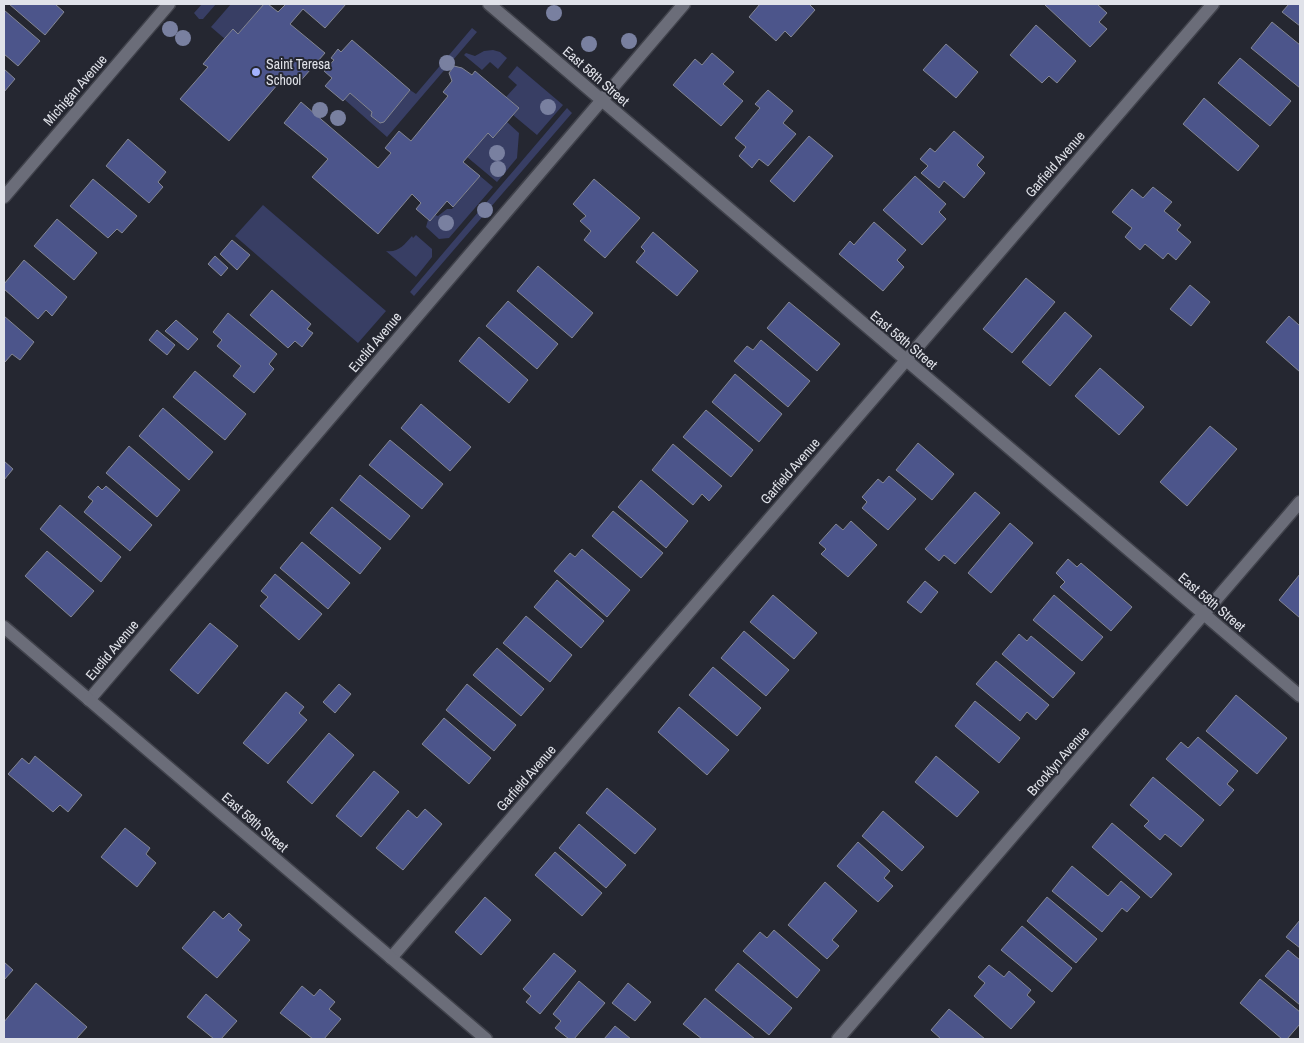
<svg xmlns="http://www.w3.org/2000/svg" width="1304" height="1043" font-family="'Archivo Narrow',sans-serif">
<rect width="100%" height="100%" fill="#252731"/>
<path fill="#383e64" d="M202 4H216L203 19H199L194 13Z
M231 4H264L238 34 233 29 225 39 211 27Z
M472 28 477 32 387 137 344 99 350 93 372 112 371 116 379 123 384 122 410 90 416 94Z
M493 50 500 52 507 58 498 69 490 62 482 70 464 55 466 53 475 56 484 51Z
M517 66 563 105 537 135 513 115 519 108 506 97 517 85 508 77Z
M567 108 572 113 414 296 410 292Z
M507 122 519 133 517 158 497 182 467 157 488 133 494 138Z
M480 176 493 187 449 238 439 239 426 227 428 220 430 221 435 215 438 216 447 209H452Z
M263 205 386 311 358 343 235 236Z
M416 235 432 249V257L416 277 386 251C398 253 404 245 412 236L413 238Z"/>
<path fill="#4c558b" stroke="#838692" d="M9 4H55L64 12 45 35Z
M264 4H268L278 12 286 4H346L325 28 303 9 290 24 325 53 296 86 284 77 229 141 180 99 208 67 203 64 218 46 233 29 238 34Z
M760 4H809L815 10 791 37 785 31 776 41 749 17Z
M1046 4H1097L1107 13 1099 22 1107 29 1090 47 1045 5Z
M1289 4H1300V26L1282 12Z
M4 10 40 41 18 66 4 54Z
M1272 22 1300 45V88L1251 48Z
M1036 25 1076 61 1057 83 1049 76 1042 83 1010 55Z
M352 40 410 90 384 122 380 123 371 116 372 112 350 93 343 101 325 86 332 78 324 71 334 60 331 58 338 49 341 52Z
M946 44 978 72 956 98 923 70Z
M712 53 734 72 723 84 743 101 721 126 673 85 695 59 702 65Z
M1240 58 1291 101 1270 126 1218 83Z
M454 66 462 68 472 75 475 71 519 108 493 138 488 133 463 162 480 176 453 207 447 201 430 221 416 209 421 203 412 194 378 234 312 177 328 159 284 123 301 102 378 168 391 153 385 148 399 131 411 141 448 96 443 92 452 81 449 73Z
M4 69 15 79 4 92Z
M768 90 793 111 783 123 796 134 768 166 759 159 752 168 739 156 746 147 735 138 760 108 755 104Z
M1204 98 1259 146 1238 171 1183 124Z
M954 131 984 157 977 165 985 173 964 198 944 181 939 188 921 173 928 166 920 159 930 148 935 152Z
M809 136 833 156 794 202 770 181Z
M128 139 166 172 158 182 163 187 149 203 106 166Z
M915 176 946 204 939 212 946 219 922 245 883 210Z
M93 179 137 216 122 233 117 229 108 238 70 206Z
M594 179 640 218 605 258 584 240 591 231 580 221 586 216 573 204Z
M1153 187 1172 202 1164 211 1181 225 1177 230 1191 242 1176 260 1168 253 1163 259 1145 244 1140 250 1125 237 1132 228 1112 212 1132 189 1143 198Z
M57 219 97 253 74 280 34 246Z
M874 222 906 250 897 260 904 267 883 291 839 254 850 241 854 245Z
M653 232 698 271 677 296 636 262 645 251 641 247Z
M232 240 250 255 237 270 220 254Z
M215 256 228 268 221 276 208 264Z
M24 260 67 297 52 316 46 310 38 319 4 289V284Z
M538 266 593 313 572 338 517 291Z
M1026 278 1055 302 1012 353 983 329Z
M1190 285 1210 302 1191 326 1170 309Z
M272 290 311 324 307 329 313 333 302 347 295 341 288 348 250 315Z
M508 301 558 344 537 369 486 326Z
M789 302 840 344 817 371 767 328Z
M1065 312 1092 336 1050 386 1022 362Z
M228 313 277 354 269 364 274 369 254 393 233 376 241 366 217 346 222 340 213 332Z
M4 316 34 342 20 360 12 354 5 362 4 361Z
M1289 316 1300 326V372L1266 342Z
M176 320 198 339 188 350 165 331Z
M157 330 175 345 167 355 149 340Z
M479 337 528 380 509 403 459 361Z
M761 340 810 381 788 407 734 361 747 346 753 350Z
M1100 368 1144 407 1119 435 1075 396Z
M195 371 246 414 225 440 173 397Z
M735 374 782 414 759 442 712 402Z
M421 404 471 447 450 471 401 428Z
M163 408 213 452 189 480 139 436Z
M706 410 753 450 731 477 683 437Z
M1210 426 1237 449 1187 506 1160 482Z
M390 440 443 484 422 509 369 465Z
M918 443 954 474 932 500 896 470Z
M673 444 722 486 709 501 702 494 693 505 652 470Z
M129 446 180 490 157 517 106 473Z
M4 461 13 469 4 480Z
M360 475 410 516 390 540 340 500Z
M889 476 916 499 888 530 862 508 867 502 862 497 878 479 883 483Z
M641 480 688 521 666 548 618 507Z
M98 486 102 490 106 486 152 525 130 551 84 512 93 501 88 497Z
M975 492 1000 513 955 564 944 555 939 561 925 549Z
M60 505 121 557 101 582 40 529Z
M332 507 381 548 360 574 310 533Z
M613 511 663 553 641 578 592 536Z
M851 521 877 545 848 577 821 554 826 549 819 543 836 524 843 530Z
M1010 523 1033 543 991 593 968 573Z
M302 542 350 583 328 609 280 568Z
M582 549 630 590 607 617 554 571 570 553 575 557Z
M47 551 94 591 71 617 25 576Z
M1068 559 1077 567 1081 563 1132 607 1111 631 1060 587 1065 582 1056 573Z
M275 574 322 614 299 640 260 606 268 597 261 591Z
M1300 574V618L1279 600Z
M557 580 604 621 581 648 534 607Z
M925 581 938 592 921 613 907 602Z
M773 595 817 633 794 659 750 622Z
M1054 595 1103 637 1082 661 1033 620Z
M526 616 572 655 550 682 503 643Z
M210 623 238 646 198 694 170 670Z
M744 631 789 670 766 696 721 658Z
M1019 634 1027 641 1031 636 1075 673 1053 698 1002 654Z
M497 648 544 689 521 716 473 675Z
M996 661 1049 705 1036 720 1027 712 1020 721 976 684Z
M713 667 761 708 737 736 689 695Z
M339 684 351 694 335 713 323 702Z
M467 684 516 725 494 751 446 710Z
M286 692 304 707 299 713 307 720 268 764 243 743Z
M1236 695 1287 738 1257 774 1206 731Z
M975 701 1020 738 999 763 955 726Z
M679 707 729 750 707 775 658 732Z
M444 718 491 758 469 784 422 744Z
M329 733 354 755 312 804 287 782Z
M1198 737 1238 771 1227 784 1234 790 1220 806 1166 759 1181 742 1188 748Z
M35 756 82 795 68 812 60 805 53 812 8 774 22 758 29 764Z
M936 756 979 792 957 817 915 782Z
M374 771 399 792 361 837 336 816Z
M1153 777 1204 820 1181 847 1165 834 1160 840 1144 826 1149 821 1130 805Z
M607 788 656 829 635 854 586 813Z
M425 809 442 824 403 870 376 848 408 810 417 818Z
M883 811 924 847 902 871 862 836Z
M1112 823 1172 874 1151 898 1092 847Z
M579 824 626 865 606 888 559 848Z
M125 828 150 848 146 854 156 863 137 887 101 857Z
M858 842 890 871 884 878 893 886 878 902 837 866Z
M555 852 602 893 582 916 535 875Z
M1072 866 1108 896 1121 881 1140 897 1127 912 1122 908 1102 932 1052 891Z
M825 882 857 911 832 940 839 946 827 959 788 925Z
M485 897 511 920 481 955 455 932Z
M1047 897 1097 939 1076 963 1027 921Z
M214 911 223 919 229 913 242 925 238 930 250 940 217 978 182 948Z
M1300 920V948L1286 937Z
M1022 926 1072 968 1052 992 1001 950Z
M774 930 820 970 797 998 743 951 760 932 767 938Z
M1288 950 1300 960V1005L1265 976Z
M554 953 576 971 540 1014 526 1002 531 996 523 989Z
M4 962 13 970 4 980Z
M738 963 792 1008 769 1035 715 990Z
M989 965 1004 977 1009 971 1031 990 1027 995 1035 1002 1011 1029 974 996 985 983 978 977Z
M1260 979 1300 1012V1024L1287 1039H1282L1240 1003Z
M579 981 605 1003 574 1039H569L555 1028 561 1021 553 1014Z
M36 983 87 1027 76 1039H4V1022Z
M628 983 651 1002 635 1021 612 1003Z
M302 986 314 996 320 989 335 1002 329 1009 341 1019 324 1039H313L280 1013Z
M206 994 237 1021 221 1039H214L187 1017Z
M705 998 755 1039H702L683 1024Z
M949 1009 985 1039H941L931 1030Z
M615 1026 631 1039H604Z"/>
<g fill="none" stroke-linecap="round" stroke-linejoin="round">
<g stroke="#40424b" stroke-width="15">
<path id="minor" d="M489 4 1300 696
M4 197 169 4
M89 700 684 4
M391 958 1213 4
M838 1039 1300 502"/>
</g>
<g stroke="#40424b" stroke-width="15">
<path id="tertiary" d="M4 627 486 1039"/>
</g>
<use href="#minor" stroke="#6b6d79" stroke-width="12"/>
<use href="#tertiary" stroke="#6b6d79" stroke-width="12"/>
</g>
<g fill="#7980a0">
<circle cx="554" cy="13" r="8"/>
<circle cx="170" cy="29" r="8"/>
<circle cx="183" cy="38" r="8"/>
<circle cx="629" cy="41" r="8"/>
<circle cx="589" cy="44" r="8"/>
<circle cx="447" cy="63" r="8"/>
<circle cx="548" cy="107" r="8"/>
<circle cx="320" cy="110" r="8"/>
<circle cx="338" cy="118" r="8"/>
<circle cx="497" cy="153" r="8"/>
<circle cx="498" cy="169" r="8"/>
<circle cx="485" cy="210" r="8"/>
<circle cx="446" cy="223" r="8"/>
</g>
<circle fill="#a3b2fd" stroke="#252731" stroke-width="2" cx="256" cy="72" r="5"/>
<g text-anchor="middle" stroke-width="4" stroke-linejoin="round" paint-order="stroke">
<g font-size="14" fill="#e0e2e9" stroke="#252731" text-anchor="start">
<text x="266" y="69">Saint Teresa<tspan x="266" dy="16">School</tspan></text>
</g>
<g font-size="14" fill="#e0e2e9" stroke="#252731">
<text transform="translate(596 76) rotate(41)" y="5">East 58th Street</text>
<text transform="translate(75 90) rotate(-49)" y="5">Michigan Avenue</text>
<text transform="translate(1055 164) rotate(-49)" y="5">Garfield Avenue</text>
<text transform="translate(904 340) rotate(40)" y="5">East 58th Street</text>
<text transform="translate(375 342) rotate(-50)" y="5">Euclid Avenue</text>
<text transform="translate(790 471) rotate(-49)" y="5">Garfield Avenue</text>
<text transform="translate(1212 602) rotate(40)" y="5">East 58th Street</text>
<text transform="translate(112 650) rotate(-50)" y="5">Euclid Avenue</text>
<text transform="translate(1058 761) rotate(-49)" y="5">Brooklyn Avenue</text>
<text transform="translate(526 778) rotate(-49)" y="5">Garfield Avenue</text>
<text transform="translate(255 822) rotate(41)" y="5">East 59th Street</text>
</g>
</g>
<rect width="1304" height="1043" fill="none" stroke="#e0e2e9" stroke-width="10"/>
</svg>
